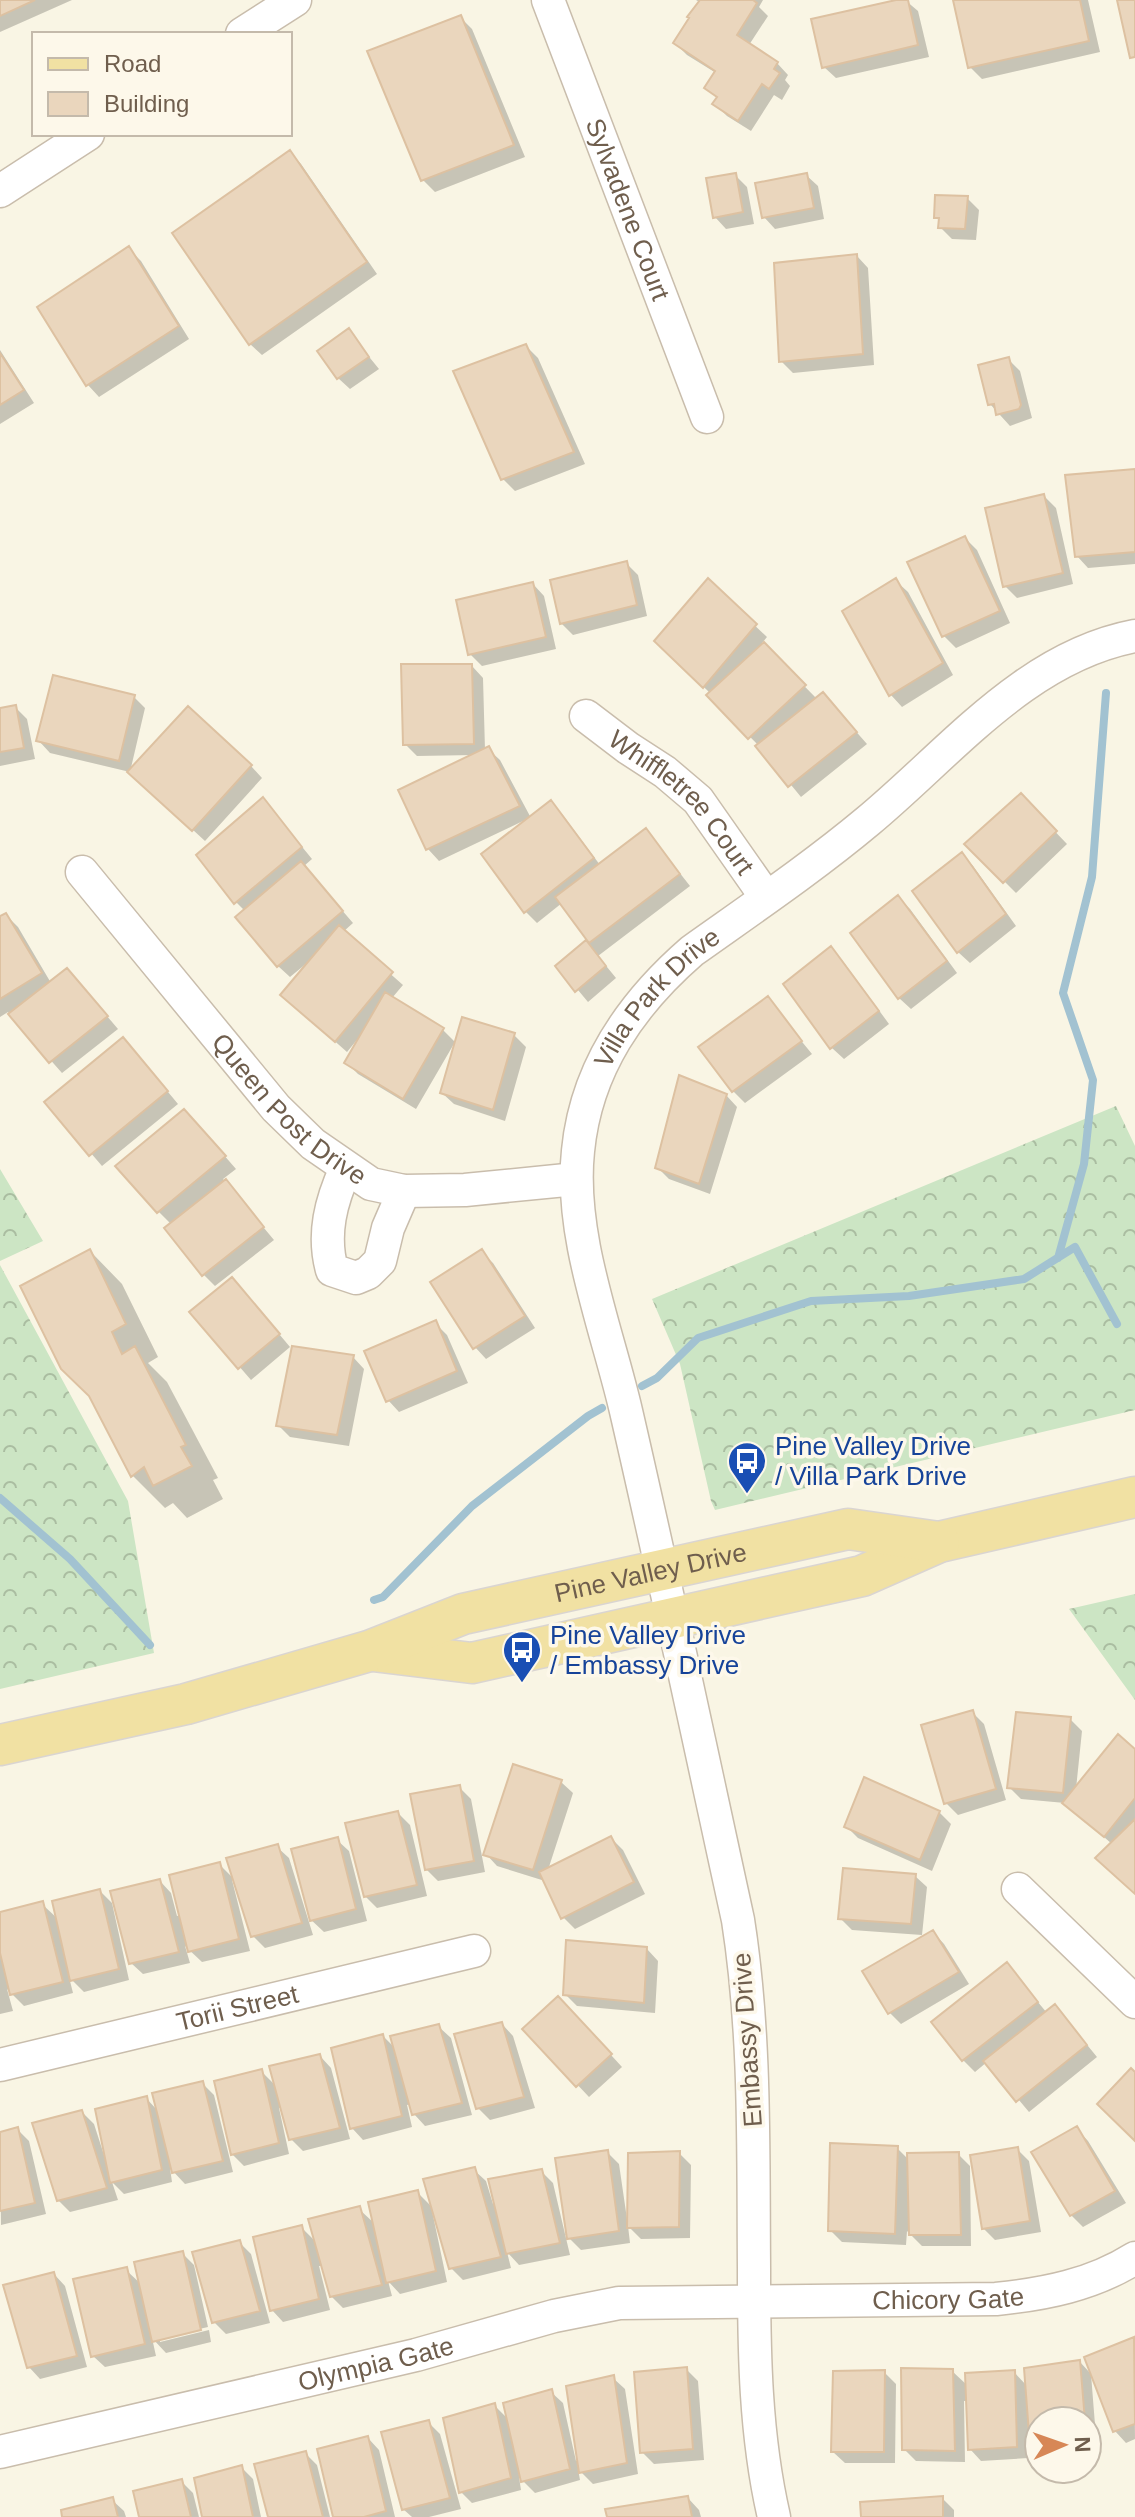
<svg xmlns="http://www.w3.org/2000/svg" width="1135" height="2517" font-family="Arial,sans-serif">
<defs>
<pattern id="forest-crowns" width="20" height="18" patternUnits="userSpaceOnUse" patternTransform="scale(2)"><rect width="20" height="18" fill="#cce5c4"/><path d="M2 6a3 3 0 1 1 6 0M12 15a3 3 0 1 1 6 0" fill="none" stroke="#aabda1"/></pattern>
</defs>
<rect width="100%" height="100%" fill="#f9f5e4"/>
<path fill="url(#forest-crowns)" d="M1116 1106 1135 1146V1410L715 1510 711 1501 680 1364 652 1299Z
M0 1169 43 1241 0 1261Z
M0 1265 128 1501 154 1653 0 1689Z
M1135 1594V1700L1069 1609Z"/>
<path fill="#0003" d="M0 0H72L0 32Z
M696 0H763L759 7 768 16 749 45 777 63 788 75 785 80 790 86 782 100 774 95 751 131 727 116 715 104 718 99 706 88 716 73 687 55 675 43 701 3Z
M905 0 918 11 929 57 836 78 824 67Z
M955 0H1088L1100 52 982 79 970 67Z
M460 17 472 29 525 157 435 192 423 180 370 52Z
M290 152 301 164 377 274 262 355 250 344Z
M735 175 747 187 754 224 726 229 715 217Z
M806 175 818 186 824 219 775 229 764 217Z
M967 198 979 210 976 240 952 239 940 227V222L936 217Z
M129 249 141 261 189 339 99 397 88 385Z
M857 256 868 268 874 365 793 373 781 361Z
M348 331 379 369 350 389 338 378Z
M526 346 538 358 585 464 515 491 503 479Z
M0 350 34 403 0 424Z
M1008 359 1020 371 1032 418 1010 426 990 404Z
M1135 472V564L1088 568 1077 556Z
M1044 496 1056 508 1073 584 1017 598 1005 586Z
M965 538 977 550 1010 623 956 648 944 636 910 563Z
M626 563 638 575 647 616 573 635 561 623Z
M708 581 767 637 762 643 817 699 823 694 867 744 801 797 759 746 709 695 711 694 657 641Z
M896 581 908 592 953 675 902 707 891 695 845 612Z
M533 584 544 596 556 649 482 666 470 654Z
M472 666 483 678 485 750 488 749 500 760 531 818 551 802 562 814 600 865 646 830 690 886 598 956 616 978 588 1002 558 966 590 939 562 903 537 923 525 911 523 821 439 861 428 849 474 755 417 756 405 744Z
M134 697 145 708 130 772 50 753 39 741Z
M15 707 27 719 35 759 0 766V710Z
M251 766 262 778 205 841 142 783Z
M1020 795 1067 844 1016 893 967 844Z
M263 799 312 859 304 866 353 923 343 932 403 985 392 998 443 1030 455 1042 416 1109 358 1074 346 1062 358 1043 356 1041 347 1052 295 1006 309 964 307 963 290 977 278 966 245 911 236 902Z
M962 854 973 866 1016 926 970 963 958 952Z
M898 897 910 909 957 973 911 1009 899 998Z
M6 915 18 927 51 983 78 982 118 1029 62 1073 8 1012 0 1017V919Z
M831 949 842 960 889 1024 844 1059 832 1048 785 984Z
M767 999 812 1054 745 1103 733 1091Z
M514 1035 526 1047 505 1121 454 1104 442 1093Z
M134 1051 178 1104 102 1166 47 1102Z
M726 1095 737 1107 710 1194 669 1179 657 1167Z
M196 1123 236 1169 223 1179 274 1240 215 1286 204 1275 172 1225 158 1211Z
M90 1251 122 1284 158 1357 148 1363 167 1382 218 1478 213 1480 223 1499 187 1518 173 1503 165 1508 132 1475 90 1395Z
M481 1252 493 1263 535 1328 486 1359 475 1347Z
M243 1291 290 1347 251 1380 192 1312Z
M435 1323 447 1335 468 1383 399 1412 388 1400Z
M353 1357 364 1369 349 1446 290 1437 278 1425Z
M972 1712 984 1724 1006 1800 958 1815 946 1803Z
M1070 1719 1082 1731 1076 1789 1135 1751V1893L1112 1844 1065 1803 1021 1799 1009 1787Z
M561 1782 573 1793 548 1870 611 1838 623 1850 645 1894 575 1929 563 1917 545 1881 497 1866 486 1854Z
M459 1787 471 1799 485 1872 438 1881 426 1869Z
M939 1812 951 1824 932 1871 858 1838 846 1826Z
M398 1813 410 1825 427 1896 377 1908 365 1896Z
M337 1840 349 1851 367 1921 324 1932 308 1917 311 1916Z
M277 1847 289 1858 313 1935 265 1948 253 1936Z
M219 1864 234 1879 232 1880 250 1951 202 1962 185 1946 190 1963 143 1974 131 1963 160 1881 171 1893 177 1916 181 1915Z
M915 1876 927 1887 922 1935 852 1930 840 1918Z
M100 1891 112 1903 129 1980 84 1992 69 1977 73 1993 24 2006 7 1989 13 2011 0 2014V1914L42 1904 59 1920Z
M933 1932 944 1944 969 1984 901 2024 890 2013Z
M647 1949 658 1961 655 2013 577 2006 565 1994Z
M1007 1965 1047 2013 1066 2019 1097 2057 1029 2112 987 2062 975 2072 963 2060Z
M570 2010 622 2067 589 2097 525 2029Z
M502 2024 513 2036 535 2108 490 2120 478 2108Z
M439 2027 451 2038 472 2115 425 2126 414 2114 411 2104 407 2105 412 2127 363 2140 352 2128 383 2036 396 2049Z
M320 2056 331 2068 350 2139 303 2151 291 2139 282 2107 279 2108 289 2154 244 2166 232 2154 262 2072 277 2087Z
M202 2083 214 2095 233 2172 185 2184 170 2168 172 2182 124 2194 112 2182 118 2200 70 2212 58 2200 82 2112 94 2124 104 2155 146 2098 158 2111Z
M1077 2129 1088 2141 1126 2203 1083 2227 1071 2215Z
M18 2130 29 2141 46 2214 1 2225 0 2134Z
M897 2148 909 2160 958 2154 970 2166 971 2246H922L907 2231 906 2245 842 2242 830 2230Z
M1017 2149 1029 2161 1041 2232 995 2240 983 2228Z
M607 2152 619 2164 627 2219 679 2153 691 2165 690 2238 641 2239 628 2226 630 2243 581 2250 565 2234 570 2255 519 2265 507 2252 511 2268 463 2280 451 2268 474 2170 486 2181 493 2204 541 2171 553 2183 565 2234 568 2233Z
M417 2192 431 2206 447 2282 400 2294 388 2281 392 2296 343 2308 331 2296 323 2266H319L330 2310 283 2322 272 2310 301 2227 316 2242 359 2209 375 2224Z
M239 2242 251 2254 270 2323 226 2334 214 2322Z
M182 2253 194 2265 208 2327 160 2338V2342L209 2330 211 2342 166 2353 152 2338 156 2356 105 2367 93 2356 126 2270 142 2285Z
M54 2274 65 2286 87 2367 40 2379 29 2367Z
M1134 2340 1135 2439 1126 2443 1115 2431Z
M1080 2362 1091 2374 1097 2450 1087 2452V2421H1039V2454L1032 2447 1031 2433H1027L1028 2458 981 2461 970 2449 968 2401H964L965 2462 916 2461 904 2449 952 2371 968 2386 1014 2372 1027 2386Z
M686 2369 698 2381 704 2460 654 2464 642 2452Z
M884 2372 896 2384 895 2463H845L833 2452Z
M613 2378 625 2389 638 2474 593 2484 578 2469 580 2480 535 2493 519 2477 521 2490 472 2503 461 2492 494 2405 509 2420 551 2392 563 2403 576 2461 579 2460Z
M428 2422 440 2434 461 2509 429 2517H412L403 2509Z
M368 2438 379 2450 395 2517H335Z
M305 2453 317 2465 330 2517H270Z
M242 2468 253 2479 261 2517H204Z
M182 2482 193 2493 199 2517H141Z
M688 2498 699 2510 701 2517H609Z
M942 2498 954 2510V2517H863Z
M112 2500 124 2511 126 2517H64Z"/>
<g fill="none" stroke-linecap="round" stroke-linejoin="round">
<path stroke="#a2c2d1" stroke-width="8" d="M1058 1258 1084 1164 1093 1080 1063 993 1092 877 1106 693
M642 1386 657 1378 698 1338 811 1301 909 1296 1024 1279 1075 1247 1117 1324
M0 1498 70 1559 150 1645
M374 1600 383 1597 472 1506 588 1416 602 1408"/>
</g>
<path fill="#ead6bd" stroke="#ddc1a1" stroke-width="2" d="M0 0H35L0 16Z
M700 0H753L757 3 737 35 778 62 774 69 780 73 769 89 762 84 738 121 712 104 717 97 704 88 715 71 673 43 689 18 687 17Z
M896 0H908L918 45 822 68 811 19Z
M953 0H1080L1089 41 968 68Z
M1117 0H1135V57L1130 58Z
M461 15 514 145 421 181 367 51Z
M290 150 367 262 249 345 172 233Z
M736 173 743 212 713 218 706 178Z
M807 173 814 208 762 218 755 183Z
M935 195 968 196 965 229 938 228 939 218H934Z
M129 246 179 326 86 386 37 307Z
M857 254 863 354 779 362 774 263Z
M349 328 369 357 337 379 317 351Z
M526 344 574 452 501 480 453 371Z
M0 353 24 390 0 405Z
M1009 357 1021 405 1019 409 996 415 994 404 988 405 978 365Z
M1135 469V552L1075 557 1065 475Z
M1044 494 1063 573 1003 587 985 508Z
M965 536 1000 611 942 637 907 562Z
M627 561 637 605 560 624 550 580Z
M708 578 757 624 703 688 654 641Z
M896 578 943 663 889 696 842 611Z
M533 582 546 637 468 655 456 600Z
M764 642 806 685 748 739 706 695Z
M401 664H472L474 744 403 745Z
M53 675 135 695 119 761 36 741Z
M823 692 857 732 788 787 755 746Z
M16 705 24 748 0 752V708Z
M188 706 252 765 192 831 127 772Z
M489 746 520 806 426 850 398 790Z
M1021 793 1057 831 1003 883 964 844Z
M263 797 302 847 234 904 196 855Z
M551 800 594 858 524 913 481 854Z
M646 828 680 874 589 943 555 897Z
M962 852 1006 914 957 953 912 891Z
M301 861 343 911 277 967 235 917Z
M898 895 947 961 898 999 850 933Z
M6 913 42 973 0 999V916Z
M339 925 393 972 335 1042 280 995Z
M586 940 606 966 575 992 555 966Z
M831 946 879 1011 830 1049 783 984Z
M67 968 108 1016 49 1063 8 1014Z
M385 992 444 1028 403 1099 344 1063Z
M768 996 802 1041 732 1092 698 1047Z
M462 1017 515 1033 493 1110 440 1093Z
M123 1037 168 1091 89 1156 44 1102Z
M679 1075 727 1094 699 1184 655 1168Z
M184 1109 226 1156 157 1213 115 1166Z
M226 1179 264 1227 202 1276 164 1228Z
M90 1249 126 1324 112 1332 122 1354 135 1346 186 1445 181 1447 192 1466 153 1486 144 1467 131 1477 89 1396 61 1369 20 1286Z
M482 1249 525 1316 473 1349 430 1282Z
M232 1277 280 1334 238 1369 189 1312Z
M436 1320 457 1371 386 1402 364 1351Z
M292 1346 354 1355 337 1435 276 1426Z
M973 1710 996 1789 944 1804 921 1725Z
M1016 1712 1071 1717 1063 1793 1007 1788Z
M1118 1734 1135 1749V1798L1104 1837 1062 1803Z
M513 1764 562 1780 533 1870 483 1855Z
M864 1777 940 1811 920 1860 844 1827Z
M460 1785 474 1861 425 1870 410 1794Z
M398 1811 417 1885 364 1897 345 1823Z
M1135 1819V1894L1095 1858Z
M611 1836 634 1882 561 1919 539 1872Z
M338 1837 356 1909 310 1921 291 1849Z
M278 1844 302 1923 251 1937 226 1858Z
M220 1862 239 1939 188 1952 169 1875Z
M843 1868 916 1874 911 1924 838 1919Z
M160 1879 179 1952 129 1964 110 1891Z
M100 1889 119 1969 70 1981 52 1901Z
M43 1901 63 1982 10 1995 0 1953V1912Z
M933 1930 959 1972 888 2014 862 1971Z
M566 1940 647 1947 644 2003 563 1995Z
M1007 1962 1038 2002 962 2061 931 2022Z
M558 1996 612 2054 576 2087 522 2029Z
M1055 2004 1087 2045 1016 2102 983 2061Z
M502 2022 524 2097 476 2109 454 2034Z
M439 2024 462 2103 412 2115 390 2036Z
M383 2034 402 2116 350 2129 331 2048Z
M320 2054 340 2128 289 2140 269 2066Z
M1131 2068 1135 2072V2141L1097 2104Z
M262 2069 279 2143 231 2155 214 2081Z
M203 2081 223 2161 172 2173 152 2093Z
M147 2096 162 2170 110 2183 95 2109Z
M82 2110 107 2188 57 2201 32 2123Z
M1077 2126 1115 2191 1070 2216 1031 2152Z
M18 2127 35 2203 0 2211V2132Z
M830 2143 898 2146 895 2234 828 2231Z
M1018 2147 1030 2221 982 2229 970 2155Z
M608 2150 619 2231 567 2239 555 2158Z
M680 2151 679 2227 627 2228 628 2153Z
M959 2152 961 2235H909L907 2153Z
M475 2167 501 2257 449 2269 423 2179Z
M542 2169 560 2243 506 2254 488 2179Z
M418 2190 436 2271 386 2283 368 2202Z
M360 2206 382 2285 330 2297 308 2219Z
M302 2225 319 2299 270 2311 253 2237Z
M240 2240 260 2311 212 2323 192 2252Z
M183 2251 201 2330 152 2342 134 2262Z
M127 2267 145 2344 91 2357 73 2279Z
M54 2272 77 2356 27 2368 3 2285Z
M1134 2337 1135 2424 1113 2432 1084 2357Z
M1080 2360 1085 2421H1039V2446L1030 2447 1024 2368Z
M687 2367 693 2449 640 2453 634 2372Z
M901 2368 953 2369 955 2451 902 2450Z
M885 2370 884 2452H831L833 2371Z
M1015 2370 1017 2447 968 2450 965 2373Z
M614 2375 627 2463 579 2473 566 2386Z
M552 2389 570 2469 521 2482 503 2403Z
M495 2403 511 2478 459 2493 443 2418Z
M429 2420 450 2498 402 2510 381 2432Z
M368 2436 386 2511 364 2517H333L317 2449Z
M306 2451 323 2517H268L254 2464Z
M242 2465 253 2517H202L194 2478Z
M182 2479 191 2517H139L133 2491Z
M688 2496 692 2517H607L605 2509Z
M943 2496V2517H861L860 2502Z
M113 2497 118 2517H62L61 2510Z"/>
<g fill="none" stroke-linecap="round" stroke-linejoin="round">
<g stroke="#c9bdac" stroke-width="35">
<g id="minor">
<path id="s1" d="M548 0 707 417"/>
<path d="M242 34 295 0"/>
<path d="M0 191 88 134"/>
<path id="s2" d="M586 716 628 748 665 772 698 800 766 897"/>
<path id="s3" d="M82 872 276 1108 313 1144 371 1184 404 1191 465 1190 576 1179"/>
<path d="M346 1168C331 1201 322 1234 332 1270L356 1278 368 1273 380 1261 388 1228 404 1191"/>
<path d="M1018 1889 1135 2002"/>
<path id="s4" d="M0 2065 474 1951"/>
<path id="s5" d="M0 2452 416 2355 554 2316 619 2303 996 2299C1045 2294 1092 2285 1135 2258"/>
<path id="s6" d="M774 2517C755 2435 754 2351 754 2268 753 2151 756 2035 738 1920 701 1750 665 1580 626 1411 607 1329 569 1236 578 1151 586 1068 631 1004 692 951 751 909 813 867 868 821 950 753 1025 657 1135 636"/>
</g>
</g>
<g stroke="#dad5d1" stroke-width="43">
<g id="major">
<path d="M373 1651 472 1663 862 1576 939 1542 1135 1497"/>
<path id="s7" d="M0 1745 186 1704 369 1651 463 1614 848 1529 939 1542"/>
</g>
</g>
<use href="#minor" stroke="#fff" stroke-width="32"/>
<use href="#major" stroke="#f1e1a3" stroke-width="40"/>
</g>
<defs>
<g id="bus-pin" transform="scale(2)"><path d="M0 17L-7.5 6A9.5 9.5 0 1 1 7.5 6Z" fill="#1a4fb4" stroke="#fdf8ea"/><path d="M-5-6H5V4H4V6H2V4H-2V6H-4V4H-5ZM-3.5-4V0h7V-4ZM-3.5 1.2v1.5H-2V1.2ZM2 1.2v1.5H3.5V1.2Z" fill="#fff"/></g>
</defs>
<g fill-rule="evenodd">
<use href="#bus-pin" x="747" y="1461"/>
<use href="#bus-pin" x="522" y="1650"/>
</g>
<g text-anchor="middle" stroke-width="7" stroke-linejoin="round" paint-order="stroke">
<g font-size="26" fill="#6f5e4d" stroke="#fdf8ea">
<text dy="9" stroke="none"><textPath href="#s1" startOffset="224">Sylvadene Court</textPath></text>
<text dy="9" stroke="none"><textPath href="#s2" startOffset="130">Whiffletree Court</textPath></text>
<text dy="9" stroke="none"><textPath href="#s6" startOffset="1564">Villa Park Drive</textPath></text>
<text dy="9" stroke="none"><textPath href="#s3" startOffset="316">Queen Post Drive</textPath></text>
<text dy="9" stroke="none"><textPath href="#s7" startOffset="674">Pine Valley Drive</textPath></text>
<text dy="9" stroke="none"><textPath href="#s4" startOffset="244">Torii Street</textPath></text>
<text transform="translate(747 2040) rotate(-94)" y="9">Embassy Drive</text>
<text dy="9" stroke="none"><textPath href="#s5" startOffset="966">Chicory Gate</textPath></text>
<text dy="9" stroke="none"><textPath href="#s5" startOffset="386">Olympia Gate</textPath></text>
</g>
<g font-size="26" fill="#164399" stroke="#fdf8ea" text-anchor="start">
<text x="775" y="1455">Pine Valley Drive<tspan x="775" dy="30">/ Villa Park Drive</tspan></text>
<text x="550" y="1644">Pine Valley Drive<tspan x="550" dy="30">/ Embassy Drive</tspan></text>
</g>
</g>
<rect x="32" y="32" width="260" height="104" fill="#fdf8ea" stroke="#c4baab" stroke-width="2"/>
<rect x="48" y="58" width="40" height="12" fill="#f1e1a3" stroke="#c4baab" stroke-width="2"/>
<text x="104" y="72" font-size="24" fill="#6f5e4d">Road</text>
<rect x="48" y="92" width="40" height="24" fill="#ead6bd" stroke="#c4baab" stroke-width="2"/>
<text x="104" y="112" font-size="24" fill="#6f5e4d">Building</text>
<g transform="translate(1063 2445) rotate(88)"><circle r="38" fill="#fdf8ea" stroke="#c4baab" stroke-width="2"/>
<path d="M0-6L14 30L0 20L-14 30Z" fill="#d78756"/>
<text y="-12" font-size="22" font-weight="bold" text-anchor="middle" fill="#6f5e4d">N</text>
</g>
</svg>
